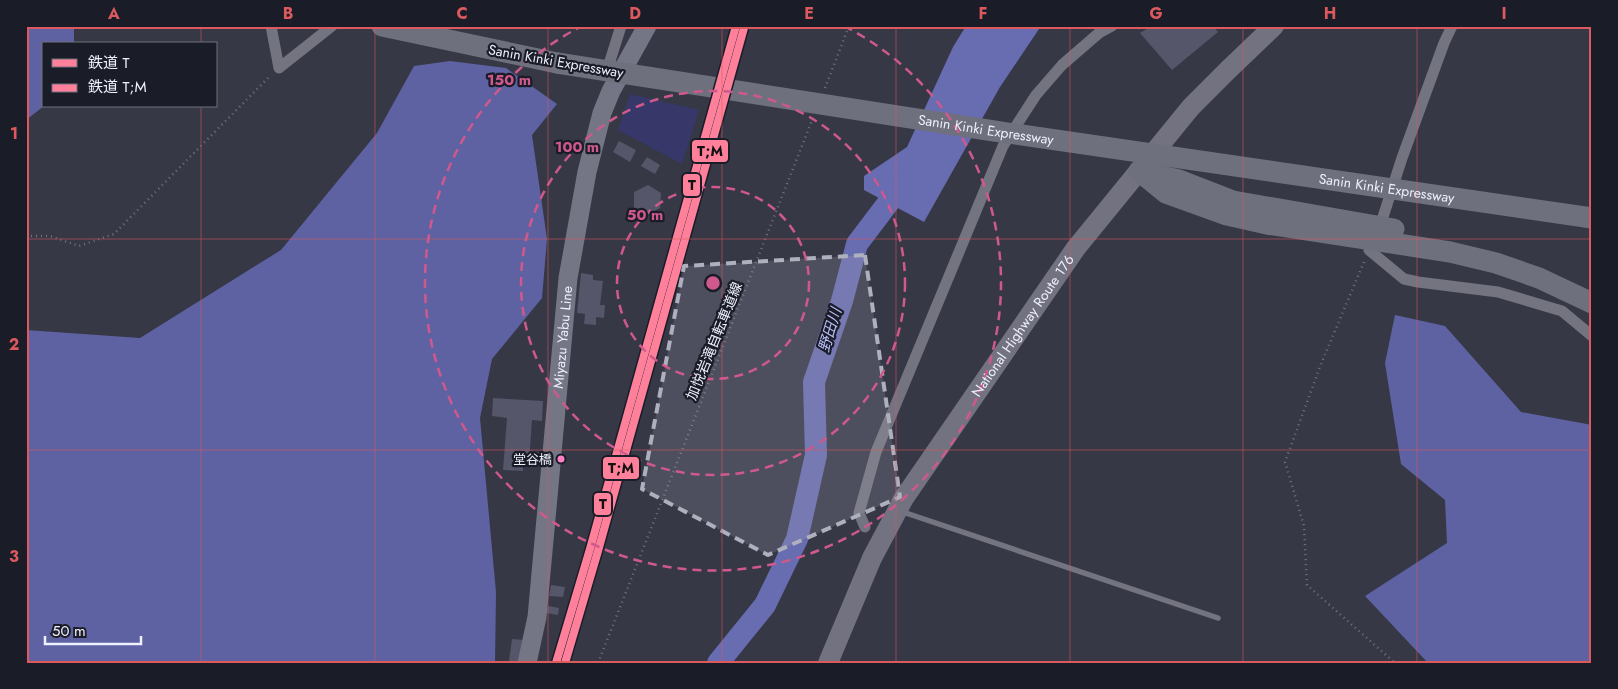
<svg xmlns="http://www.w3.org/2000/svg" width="1618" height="689" font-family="Jost,'Noto Sans JP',sans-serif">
<rect width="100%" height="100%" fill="#363846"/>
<path fill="#373869" d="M630 94 699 110 682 164 618 130Z"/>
<path fill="#5e62a2" d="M26 26H74V44H44V106L26 120Z
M450 61 506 68 557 104 532 135 547 239 542 298 492 359 480 418 496 592 495 663H26V330L140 338 281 250 377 133 414 66Z
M1395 315 1445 326 1521 412 1592 425V663H1428L1365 596 1447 543 1445 500 1401 464 1385 363Z"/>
<path fill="#686cb0" d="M966 26H1041L1000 87 924 222 864 190V176L907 147 953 47Z"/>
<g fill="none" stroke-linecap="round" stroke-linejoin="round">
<path stroke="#686cb0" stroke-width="22" d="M718 663 765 605 797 539 816 455 814 382 842 301 857 244 907 178"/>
</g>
<path fill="#55566a" d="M1152 26H1213L1218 32 1172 70 1140 33Z
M619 141 636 150 630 162 613 152Z
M647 157 660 165 655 174 641 166Z
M648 185 661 193 660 208 647 215 634 208V192Z
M581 273 593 275V280L603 281 600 305H605L604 318 596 317V325L584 324 585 314 577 313Z
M493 398 543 401 542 421 532 420 529 463H523V471L503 470 507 418 492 416Z
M551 585 565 587 563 597 549 596Z
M548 606 559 608 558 615 546 613Z
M512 639 524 640 521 663 509 661Z"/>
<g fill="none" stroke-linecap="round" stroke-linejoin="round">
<path stroke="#72737d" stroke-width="2.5" stroke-dasharray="1 4" stroke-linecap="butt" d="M825 88 849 26
M26 236H50L79 246 114 234 270 76
M1364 262 1321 364 1285 462 1304 526 1307 585 1395 663
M598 663 813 118"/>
<path stroke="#737480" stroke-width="5.5" d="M900 511 1218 618"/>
<path stroke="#737480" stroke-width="11" d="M271 26 279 68 332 26
M611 74 610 61 621 26
M1382 220 1402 158 1444 43 1452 26
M1371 245 1369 250 1404 279 1418 282 1498 292 1562 311 1592 336
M865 527 859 513 876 452 1003 146 1036 95 1062 65 1099 33 1112 26"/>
<path stroke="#747585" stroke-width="19" id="s1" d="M527 663 537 617 568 278 587 172 602 113 611 91 647 26"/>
<path stroke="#727281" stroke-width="20" id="s2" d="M828 663 872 558 904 498 1076 248 1191 107 1228 70 1274 26"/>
<path stroke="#6f707d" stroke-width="21" d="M382 26 557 63
M1139 171 1166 193 1227 215 1267 224 1450 252 1496 263 1539 278 1592 303
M1144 172 1179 180 1233 201 1394 229"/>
<path stroke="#6f707d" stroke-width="21" id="s3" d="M557 63 994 131 1592 218"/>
<g stroke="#1a1c27" stroke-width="11">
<path id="rail-1" d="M556 663 590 549 736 26"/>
</g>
<g stroke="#1a1c27" stroke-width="11">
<path id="rail-2" d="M565 663 598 551 744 28"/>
</g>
<use href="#rail-1" stroke="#ff809a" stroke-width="8"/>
<use href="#rail-2" stroke="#ff809a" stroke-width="8"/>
</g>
<path fill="#aeb0be" fill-opacity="0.2" stroke="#aeb0be" stroke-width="4" stroke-dasharray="10 6" stroke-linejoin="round" d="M865 255 900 497 768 555 642 489 684 266Z"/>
<path fill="none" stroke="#dc5a5e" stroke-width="1" stroke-opacity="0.55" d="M201 26V44M375 26V663M548 26V663M722 26V663M896 26V663M1070 26V663M1243 26V663M1417 26V663M201 106V663M26 239H1592M26 450H1592"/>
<g fill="none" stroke="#cf598c" stroke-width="2.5" stroke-dasharray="9 6">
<circle cx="713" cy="283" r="96"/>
<circle cx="713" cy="283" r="192"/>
<path d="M844 26A288 288 0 1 1 582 26"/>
</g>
<circle fill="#ff80c5" stroke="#1a1c27" stroke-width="2" cx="561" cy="459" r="4.5"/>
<g text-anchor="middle" stroke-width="4.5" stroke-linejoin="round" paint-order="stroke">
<g font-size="13" fill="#eef0fe" stroke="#1a1c27" text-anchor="end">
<text x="552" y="464">堂谷橋</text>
</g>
<g font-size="14" fill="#eef0fe" stroke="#1a1c27">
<text transform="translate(556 61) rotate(10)" y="5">Sanin Kinki Expressway</text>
<text dy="5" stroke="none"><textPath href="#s3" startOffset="434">Sanin Kinki Expressway</textPath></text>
<text dy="5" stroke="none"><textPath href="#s3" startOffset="839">Sanin Kinki Expressway</textPath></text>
<text dy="5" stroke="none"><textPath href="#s2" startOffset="391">National Highway Route 176</textPath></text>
<text dy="5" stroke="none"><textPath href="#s1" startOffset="328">Miyazu Yabu Line</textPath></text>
<text transform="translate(714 341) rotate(-68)" y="5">加悦岩滝自転車道線</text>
</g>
<g font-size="15" font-style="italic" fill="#b9bffb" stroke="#1a1c27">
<text transform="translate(830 330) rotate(-73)" y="5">野田川</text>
</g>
</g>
<circle cx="713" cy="283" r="8" fill="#cf598c" stroke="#1a1c27" stroke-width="2.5"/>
<g font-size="15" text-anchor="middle" font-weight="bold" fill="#cf598c" stroke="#1a1c27" stroke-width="4.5" stroke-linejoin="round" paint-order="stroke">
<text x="509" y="85">150 m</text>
<text x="577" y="152">100 m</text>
<text x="645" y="220">50 m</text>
</g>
<g stroke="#1a1c27" stroke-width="2">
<rect x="691" y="139" width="38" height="24" rx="5" fill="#ff809a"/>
<rect x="682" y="173" width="19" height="24" rx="5" fill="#ff809a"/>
<rect x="602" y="456" width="38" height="24" rx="5" fill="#ff809a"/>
<rect x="593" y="492" width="19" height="24" rx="5" fill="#ff809a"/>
</g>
<g font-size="14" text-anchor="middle" font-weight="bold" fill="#111">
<text x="710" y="156">T;M</text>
<text x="692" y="190">T</text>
<text x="621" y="473">T;M</text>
<text x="603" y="509">T</text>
</g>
<rect width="1618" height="689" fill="none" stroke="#1a1c27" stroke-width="55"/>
<rect x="42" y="42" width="175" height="65" fill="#1a1c27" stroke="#6f717d"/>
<rect x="52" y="59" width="25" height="8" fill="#ff809a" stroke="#6f717d"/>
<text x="88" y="68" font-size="15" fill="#eef0fe">鉄道 T</text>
<rect x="52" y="84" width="25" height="8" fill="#ff809a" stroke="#6f717d"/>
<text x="88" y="92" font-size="15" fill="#eef0fe">鉄道 T;M</text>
<path d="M45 636v8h96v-8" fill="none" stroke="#eef0fe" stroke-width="2.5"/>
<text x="52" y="636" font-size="15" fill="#eef0fe" stroke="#1a1c27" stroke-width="4" paint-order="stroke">50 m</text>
<rect x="28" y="28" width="1562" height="634" fill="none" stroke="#dc5a5e" stroke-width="2"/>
<g font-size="16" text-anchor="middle" font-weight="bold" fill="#dc5a5e">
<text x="114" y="19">A</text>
<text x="288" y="19">B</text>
<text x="462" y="19">C</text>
<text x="635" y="19">D</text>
<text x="809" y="19">E</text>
<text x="983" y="19">F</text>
<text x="1156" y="19">G</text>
<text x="1330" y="19">H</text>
<text x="1504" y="19">I</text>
<text x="14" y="139">1</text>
<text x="14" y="350">2</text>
<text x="14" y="562">3</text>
</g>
</svg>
